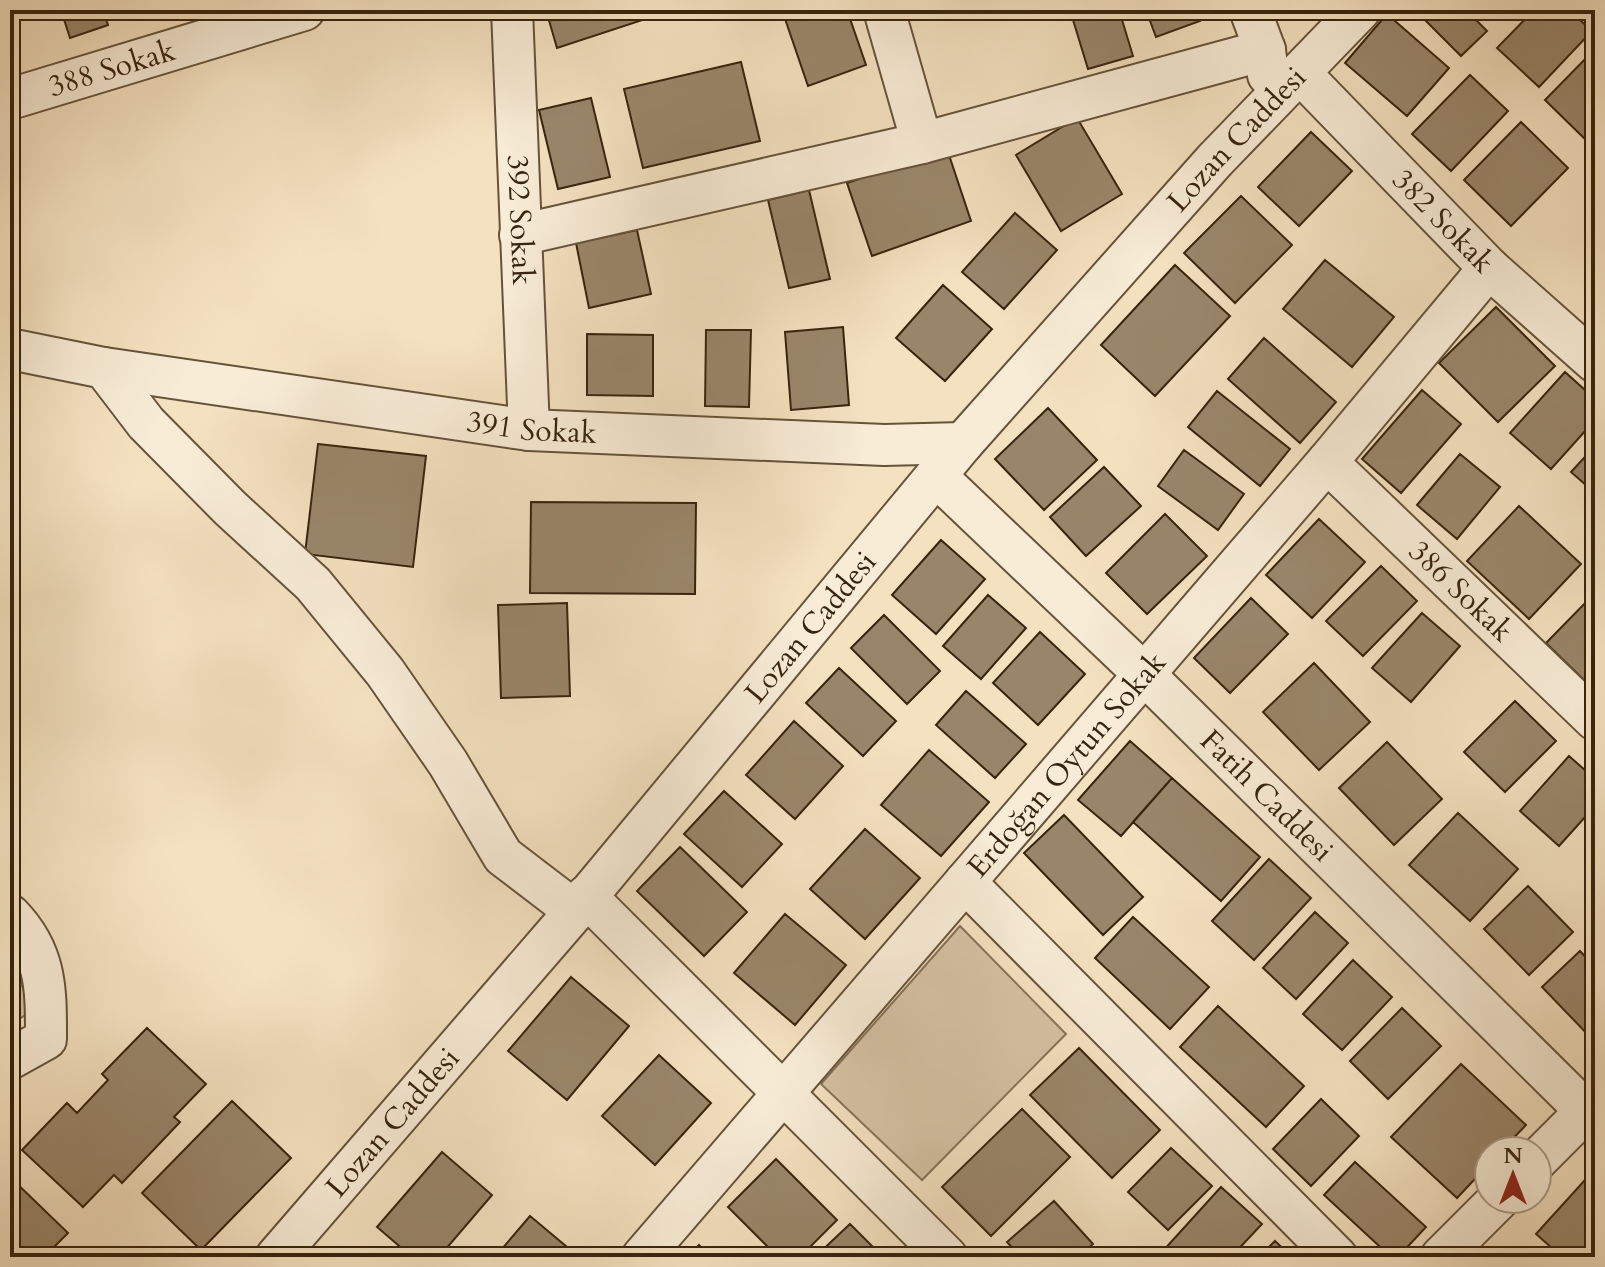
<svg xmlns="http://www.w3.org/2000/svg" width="1605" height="1267" font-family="Cardo,serif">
<rect width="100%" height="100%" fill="#f4e1c0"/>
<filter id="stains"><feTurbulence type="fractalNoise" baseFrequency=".0025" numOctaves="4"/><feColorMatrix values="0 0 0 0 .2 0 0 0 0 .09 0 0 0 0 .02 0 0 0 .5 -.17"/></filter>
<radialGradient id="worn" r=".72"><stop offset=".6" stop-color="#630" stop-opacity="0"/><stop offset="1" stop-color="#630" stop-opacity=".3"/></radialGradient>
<path fill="#d4c1a2" stroke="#867258" stroke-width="2" d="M960 926 1066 1034 922 1180 821 1084Z
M10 967 19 975 30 1012 10 1025Z"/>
<path fill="#99866a" stroke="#37240d" stroke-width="2" d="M61 10H103L108 25 70 38Z
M546 10H666L667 12 557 48Z
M782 10H847L866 65 808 86Z
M1070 10H1119L1133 56 1088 69Z
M1146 10H1196L1200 21 1156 37Z
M1415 10H1466L1487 31 1461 56Z
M1534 10H1569L1592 31 1539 87 1497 48Z
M1387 14 1449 68 1407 116 1345 63Z
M1595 49V133L1587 141 1545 100Z
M741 62 760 141 643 168 624 89Z
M1470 75 1508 111 1451 171 1412 134Z
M591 98 610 177 558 189 539 110Z
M1077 118 1122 194 1061 231 1016 155Z
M1521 122 1568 168 1511 226 1464 180Z
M1311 132 1352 171 1299 226 1258 187Z
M947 149 971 221 872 256 847 183Z
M809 190 830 279 789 288 768 200Z
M1241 196 1292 245 1235 303 1184 253Z
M1015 213 1057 250 1004 309 962 272Z
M637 230 651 294 589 308 576 243Z
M1325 260 1394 317 1352 367 1283 309Z
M1175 265 1230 316 1155 396 1101 345Z
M943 285 992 329 945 381 896 338Z
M1496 307 1555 366 1498 422 1439 363Z
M843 327 849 405 791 410 785 332Z
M706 330H751L749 407 705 406Z
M587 334 653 335V396L587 395Z
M1264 338 1336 402 1300 443 1228 379Z
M1565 372 1595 399V420L1551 469 1510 433Z
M1422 390 1461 424 1401 493 1362 459Z
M1217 391 1290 449 1260 486 1188 427Z
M1048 408 1097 460 1044 510 995 459Z
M318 444 426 456 413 567 305 554Z
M1595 446V493L1571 472Z
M1184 450 1244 494 1218 530 1158 486Z
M1460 454 1500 487 1457 539 1417 505Z
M1104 467 1141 506 1086 556 1050 517Z
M531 502 696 503 695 594 530 593Z
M1519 506 1581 564 1529 619 1467 561Z
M1165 514 1207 556 1147 614 1106 573Z
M1319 519 1365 562 1312 618 1266 575Z
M941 540 985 579 936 634 892 595Z
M1381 566 1417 601 1363 656 1326 621Z
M1595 593V680L1590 686 1546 643Z
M988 595 1026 628 981 679 943 646Z
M1251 598 1288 634 1230 693 1194 658Z
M567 603 570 696 501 698 498 605Z
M1422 613 1460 646 1411 702 1372 668Z
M884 615 940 671 907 704 851 648Z
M1040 632 1085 674 1038 725 993 683Z
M1314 663 1370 722 1319 770 1263 712Z
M839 668 896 721 863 756 806 703Z
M966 691 1026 744 995 778 936 725Z
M1515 701 1556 741 1505 792 1464 752Z
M794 721 843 766 795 819 746 775Z
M1130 741 1172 778 1121 836 1078 800Z
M1387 742 1442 799 1394 845 1339 788Z
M929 750 989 802 941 856 881 805Z
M1569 756 1595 779V806L1559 846 1520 811Z
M1172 778 1260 857 1221 901 1133 822Z
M724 791 782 844 742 887 684 834Z
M1458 813 1518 869 1470 921 1409 865Z
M1064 815 1143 897 1103 935 1024 853Z
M865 829 920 878 865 939 810 889Z
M680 847 747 912 704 956 637 891Z
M1269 859 1311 898 1254 960 1212 921Z
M1528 886 1573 932 1529 975 1484 929Z
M1315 912 1348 943 1296 999 1263 968Z
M785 914 846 965 795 1025 734 973Z
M1133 917 1209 987 1170 1029 1095 958Z
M1580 951 1595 967 1594 1041 1542 987Z
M1353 960 1392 997 1342 1050 1303 1014Z
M571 977 629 1026 567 1100 508 1051Z
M1218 1006 1304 1086 1266 1127 1180 1047Z
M1402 1008 1441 1046 1388 1099 1350 1061Z
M147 1028 206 1084 174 1117 180 1122 122 1183 114 1175 83 1207 22 1150 67 1103 77 1113 108 1080 102 1074Z
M1079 1048 1160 1130 1112 1178 1030 1095Z
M659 1055 711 1103 655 1165 602 1116Z
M1461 1064 1526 1125 1501 1151H1489V1164L1457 1198 1391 1137Z
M1321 1099 1359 1136 1311 1186 1273 1149Z
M232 1101 291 1158 201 1250 142 1193Z
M1022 1109 1070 1157 991 1236 942 1187Z
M1171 1148 1212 1186 1168 1230 1128 1192Z
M442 1152 492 1195 439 1257H412L377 1227Z
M776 1159 837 1220 800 1257H778L728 1207Z
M1355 1162 1426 1227 1398 1257H1391L1324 1195Z
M10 1177 68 1233 44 1257H10Z
M1585 1180 1595 1189V1257H1562L1536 1234Z
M1221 1187 1262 1224 1231 1257H1168L1162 1252Z
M1054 1201 1093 1244 1078 1257H1021L1007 1242Z
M530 1216 579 1257H495Z
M850 1224 883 1257H815Z
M1275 1241 1292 1257H1259Z
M699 1245 710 1257H687Z"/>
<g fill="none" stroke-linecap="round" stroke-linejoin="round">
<g stroke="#66533a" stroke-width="44">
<g id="minor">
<path id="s1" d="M512 10 529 430"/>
<path d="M884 10 922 143"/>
<path d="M1250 10 1265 50 1268 75"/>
<path id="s2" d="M1300 73 1489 268 1595 362"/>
<path id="s3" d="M10 99 304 10"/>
<path d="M520 235 922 143 1265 50"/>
<path id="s4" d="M10 349 104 368 529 430 884 445 963 443"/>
<path d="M104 368 146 423 230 508 313 584 385 672 448 763 503 856 575 911"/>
<path id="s5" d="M1327 462 1595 720"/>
<path id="s6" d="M936 476 1144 674 1595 1120"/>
<path d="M965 882 1337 1257"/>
<path d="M586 896 947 1257"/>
<path d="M10 915C47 953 46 990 46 1039L10 1059"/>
<path d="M1537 1160 1595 1102"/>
<path id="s7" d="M276 1257 575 911 963 443 1215 160 1360 10"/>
<path id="s8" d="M642 1257 1327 462 1489 268"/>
<path d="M1441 1257 1499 1199"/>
</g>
</g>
<use href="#minor" stroke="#f8ecd6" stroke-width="40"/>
</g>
<g text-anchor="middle" stroke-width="6" stroke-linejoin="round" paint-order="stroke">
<g font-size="30" fill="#37240d" stroke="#f8ecd6">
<text dy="10" stroke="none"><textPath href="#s3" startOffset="106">388 Sokak</textPath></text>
<text dy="10" stroke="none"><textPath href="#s7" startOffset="1474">Lozan Caddesi</textPath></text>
<text dy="10" stroke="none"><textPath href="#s1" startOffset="210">392 Sokak</textPath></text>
<text dy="10" stroke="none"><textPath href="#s2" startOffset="206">382 Sokak</textPath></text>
<text dy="10" stroke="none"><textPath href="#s4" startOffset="528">391 Sokak</textPath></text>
<text dy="10" stroke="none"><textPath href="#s5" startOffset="186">386 Sokak</textPath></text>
<text dy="10" stroke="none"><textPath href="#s7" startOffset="826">Lozan Caddesi</textPath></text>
<text dy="10" stroke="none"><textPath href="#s8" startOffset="650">Erdoğan Oytun Sokak</textPath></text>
<text dy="10" stroke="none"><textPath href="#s6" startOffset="460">Fatih Caddesi</textPath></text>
<text dy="10" stroke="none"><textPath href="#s7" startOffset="178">Lozan Caddesi</textPath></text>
</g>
</g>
<rect width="1605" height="1267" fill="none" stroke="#f4e1c0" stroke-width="40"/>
<rect x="12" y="12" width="1581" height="1243" fill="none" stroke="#37240d" stroke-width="4"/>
<rect x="20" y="20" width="1565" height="1227" fill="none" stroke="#37240d" stroke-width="2"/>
<g transform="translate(1513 1175)"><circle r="38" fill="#f8ecd6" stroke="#ab9c86" stroke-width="2"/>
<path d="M0-6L14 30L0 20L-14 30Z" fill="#8f2418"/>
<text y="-12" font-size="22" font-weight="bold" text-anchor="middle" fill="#37240d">N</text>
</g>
<rect width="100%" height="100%" filter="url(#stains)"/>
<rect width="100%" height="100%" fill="url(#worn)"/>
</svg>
